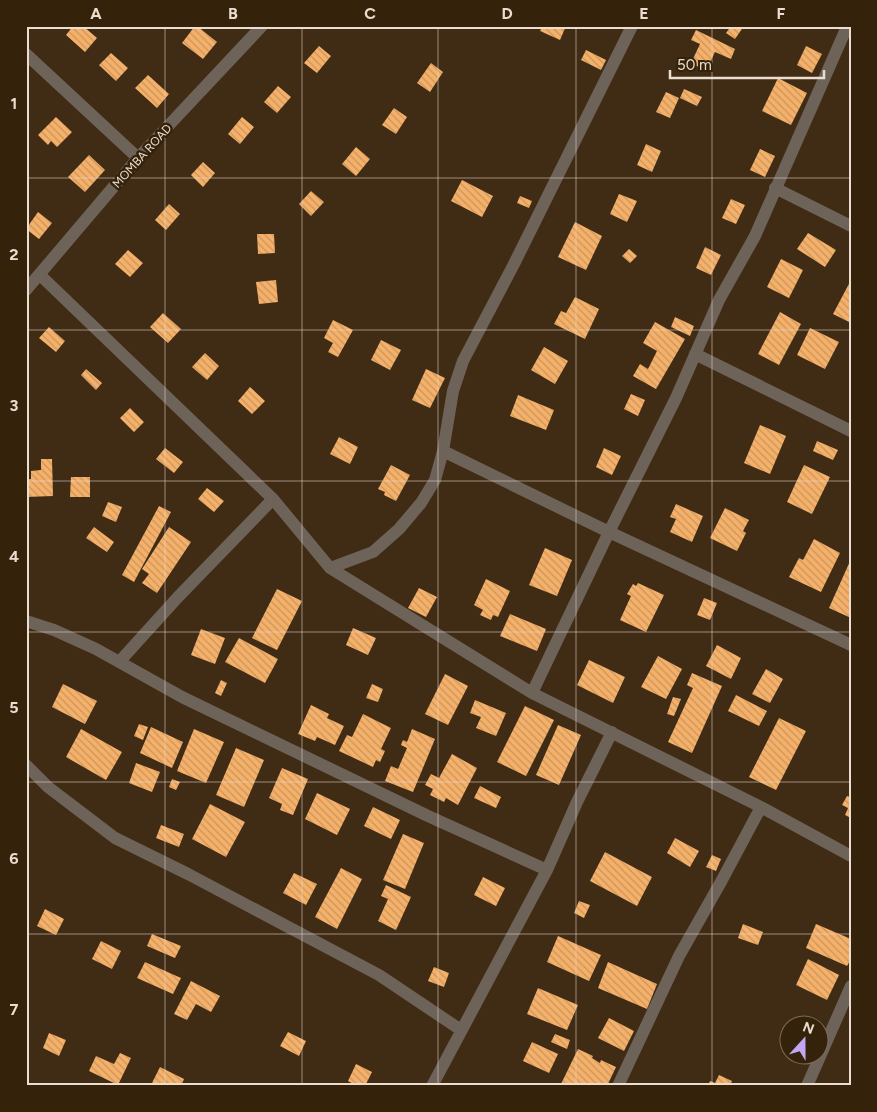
<svg xmlns="http://www.w3.org/2000/svg" width="877" height="1112" font-family="Figtree,sans-serif">
<defs>
<pattern id="building-back-hatch" width="6" height="6" patternUnits="userSpaceOnUse" patternTransform="scale(1.25)"><rect width="6" height="6" fill="#f5b169"/><path d="M-1 5l2 2M0 0l6 6M5-1l2 2" fill="none" stroke="#c9955e"/></pattern>
</defs>
<rect width="100%" height="100%" fill="#402b15"/>
<path fill="url(#building-back-hatch)" d="M73 26H83L97 38 85 52 66 35Z
M195 26H197L217 42 203 59 182 43Z
M542 26H566L560 40 540 31Z
M731 26H744L735 39 726 33Z
M696 30 735 49 731 59 715 52 706 71 691 63 700 44 691 40Z
M319 46 331 56 317 73 304 63Z
M806 46 822 54 812 73 797 65Z
M586 50 606 60 601 70 581 60Z
M111 53 128 68 116 81 99 65Z
M431 63 443 72 430 92 417 83Z
M148 75 169 94 157 108 135 88Z
M778 78 807 93 791 125 762 111Z
M278 86 291 97 277 113 264 102Z
M684 89 702 97 697 106 680 98Z
M666 92 679 98 670 118 656 112Z
M394 108 407 117 396 134 382 125Z
M56 117 72 132 57 147 51 141 48 145 38 135Z
M242 117 254 127 240 144 228 134Z
M646 144 661 151 652 172 637 165Z
M356 147 370 159 356 176 342 164Z
M760 149 775 156 765 177 750 170Z
M89 155 105 170 85 192 68 177Z
M203 162 215 173 203 187 191 175Z
M462 180 493 196 482 217 451 201Z
M311 191 324 202 311 216 299 204Z
M619 194 637 201 627 222 610 214Z
M520 196 532 201 529 208 517 203Z
M731 199 745 205 736 224 722 218Z
M169 204 180 214 166 230 155 220Z
M38 212 52 223 39 239 26 229Z
M575 222 602 236 586 270 558 257Z
M808 233 836 250 825 267 797 249Z
M257 234H274L275 253 258 254Z
M705 247 721 255 711 275 696 268Z
M629 249 637 256 630 263 622 256Z
M128 250 143 263 130 277 115 264Z
M781 259 803 270 789 298 767 287Z
M276 280 278 302 259 304 256 282Z
M851 280V323L833 314Z
M575 297 599 309 585 339 554 324 561 311 566 313Z
M780 312 801 324 779 365 758 354Z
M163 313 181 329 168 343 150 327Z
M675 317 694 326 690 336 671 327Z
M333 320 353 330 338 357 328 352 333 343 324 338Z
M655 322 685 339 656 389 633 376 640 364 648 369 657 351 643 343Z
M49 327 65 341 56 352 39 338Z
M810 328 839 342 825 369 797 355Z
M381 340 401 350 390 370 371 360Z
M544 347 568 361 555 384 531 370Z
M205 353 219 366 207 380 192 367Z
M86 369 102 383 96 390 81 375Z
M426 369 445 378 430 408 412 400Z
M250 387 265 401 252 414 238 401Z
M631 394 645 400 638 416 624 409Z
M518 395 554 410 546 430 510 416Z
M130 408 144 422 134 432 120 418Z
M760 425 786 436 770 474 744 463Z
M339 437 358 447 350 464 330 454Z
M817 441 838 450 833 460 813 451Z
M165 448 183 462 174 473 156 459Z
M604 448 621 456 612 475 596 467Z
M41 459H52L53 496 26 497V479H31V471L41 470Z
M391 465 410 475 396 501 384 495 385 492 378 489Z
M804 465 830 477 812 514 787 502Z
M71 477H90V497H70Z
M207 488 224 501 214 512 198 499Z
M108 502 122 507 116 522 102 516Z
M676 504 703 516 692 542 670 532 676 519 670 517Z
M159 506 171 512 134 582 122 575Z
M725 508 749 520 743 531 746 533 737 551 710 538Z
M94 527 114 542 107 552 86 538Z
M169 527 191 542 157 593 142 583 149 574 142 569Z
M814 539 840 553 821 592 789 577 799 558 803 560Z
M545 548 572 560 557 596 529 585Z
M851 559V618L829 608Z
M486 579 510 591 498 617 493 615 491 620 480 615 483 610 474 605Z
M638 583 664 595 646 632 620 620 631 596 627 594 633 584 636 586Z
M419 588 437 597 426 617 408 608Z
M277 589 302 601 277 650 252 638Z
M704 598 717 603 710 620 697 615Z
M510 614 546 629 537 651 500 636Z
M353 628 376 638 368 655 346 645Z
M201 629 225 638 215 664 191 655Z
M239 638 278 659 265 683 225 662Z
M717 645 741 658 731 679 706 666Z
M658 656 682 669 666 699 641 687Z
M589 660 625 677 613 703 577 685Z
M766 669 783 679 770 703 752 694Z
M692 673 722 686 692 753 668 742 693 688 687 685Z
M445 674 468 686 448 725 425 714Z
M221 680 227 683 221 696 215 693Z
M63 684 97 701 85 724 52 707Z
M372 684 383 689 378 702 366 698Z
M736 695 767 711 759 726 728 711Z
M673 697 681 699 674 716 667 714Z
M475 700 506 713 496 736 476 728 481 717 470 713Z
M311 705 329 714 327 718 344 726 335 745 317 737 315 741 298 734Z
M525 706 554 720 526 776 497 762Z
M363 714 391 728 381 749 385 751 380 762 376 760 373 767 339 751 347 735 352 737Z
M779 718 806 731 776 790 749 777Z
M139 724 148 727 143 740 134 736Z
M558 725 581 735 559 785 536 775Z
M151 727 183 742 172 768 140 753Z
M81 729 122 752 106 780 66 757Z
M194 729 224 742 206 783 177 771Z
M412 729 435 739 413 792 385 781 391 766 398 769 407 748 401 745 403 740 407 742Z
M236 748 264 760 244 807 216 795Z
M452 754 477 768 458 805 446 798 444 802 430 795 433 789 425 785 431 774 439 778Z
M136 763 160 772 152 792 129 783Z
M282 768 308 779 293 815 280 810 282 804 269 798Z
M172 779 180 782 176 790 169 787Z
M480 786 501 797 496 808 474 798Z
M317 793 350 809 337 835 305 819Z
M847 796 851 797V818L845 815 848 808 842 805Z
M210 804 245 822 226 857 192 839Z
M373 807 400 820 391 839 364 826Z
M161 825 184 834 179 847 156 838Z
M403 834 424 843 405 889 383 880Z
M675 838 699 851 690 867 667 853Z
M605 852 652 877 637 906 590 881Z
M712 855 721 859 716 871 706 867Z
M341 868 362 879 337 929 315 917Z
M294 873 317 884 306 905 283 893Z
M483 877 505 888 496 906 474 895Z
M386 885 411 897 396 930 378 921 388 899 381 896Z
M579 901 590 905 584 918 574 913Z
M45 909 64 919 56 935 37 926Z
M743 924 763 932 758 945 738 938Z
M816 924 851 939V959L847 966 806 948Z
M152 934 181 946 175 958 147 946Z
M558 936 601 955 589 981 547 962Z
M101 941 121 951 112 969 92 959Z
M808 959 839 975 827 1000 796 985Z
M145 962 181 978 173 994 137 978Z
M608 962 657 984 647 1009 598 988Z
M434 967 449 973 444 987 428 981Z
M191 981 220 996 211 1012 196 1004 187 1020 174 1014Z
M538 988 578 1005 567 1030 527 1014Z
M609 1018 634 1031 624 1051 598 1038Z
M288 1032 306 1041 299 1056 280 1046Z
M49 1033 66 1040 59 1056 43 1048Z
M555 1034 570 1040 567 1049 551 1042Z
M532 1042 558 1054 549 1073 523 1061Z
M578 1049 593 1056 592 1058 600 1063 601 1060 616 1067 607 1086H565L561 1084Z
M120 1053 131 1058 118 1085 89 1071 96 1056 114 1064Z
M356 1064 372 1072 365 1086H357L348 1081Z
M160 1067 184 1079 181 1086H157L152 1083Z
M719 1075 732 1081 730 1086H708L710 1081 715 1083Z"/>
<g fill="none" stroke-linecap="round" stroke-linejoin="round">
<path stroke="#6e6359" stroke-width="12" d="M26 54 138 158
M775 188 851 226
M40 275 273 499 330 568 532 693 761 807 851 856
M26 290 138 158 262 26
M695 354 851 431
M443 451 609 532 851 645
M330 568 373 552 399 529 421 503 435 480 443 451 453 391 463 361 514 264 632 26
M26 621 54 630 96 649 182 697 428 816 547 870
M120 661 178 597 273 499
M532 693 609 532 676 398 719 300 755 236 846 29
M26 765 48 787 115 838 188 874 379 975 461 1030
M432 1086 547 870 577 802 612 732
M618 1086 679 956 722 880 761 807
M807 1086 851 986"/>
</g>
<path fill="none" stroke="#ebddd0" stroke-width="1" stroke-opacity="0.55" d="M165 26V1086M302 26V1086M438 26V1086M576 26V1086M712 26V1086M26 178H851M26 330H851M26 481H851M26 632H851M26 782H851M26 934H851"/>
<g text-anchor="middle" stroke-width="5" stroke-linejoin="round" paint-order="stroke">
<g font-size="12" fill="#ebddd0" stroke="#35220b">
<text transform="translate(142 156) rotate(-48)" y="4">MOMBA ROAD</text>
</g>
</g>
<rect width="877" height="1112" fill="none" stroke="#35220b" stroke-width="55"/>
<g transform="translate(804 1040) rotate(21)"><circle r="24" fill="#35220b" stroke="#7e6d5a"/>
<path d="M0-4L9 19L0 12L-9 19Z" fill="#c3a7f2"/>
<text y="-8" font-size="14" font-weight="bold" text-anchor="middle" fill="#ebddd0">N</text>
</g>
<path d="M670 70v8h154v-8" fill="none" stroke="#ebddd0" stroke-width="2.5"/>
<text x="677" y="70" font-size="15" fill="#ebddd0" stroke="#35220b" stroke-width="4" paint-order="stroke">50 m</text>
<rect x="28" y="28" width="822" height="1056" fill="none" stroke="#ebddd0" stroke-width="2"/>
<g font-size="16" text-anchor="middle" font-weight="bold" fill="#ebddd0">
<text x="96" y="19">A</text>
<text x="233" y="19">B</text>
<text x="370" y="19">C</text>
<text x="507" y="19">D</text>
<text x="644" y="19">E</text>
<text x="781" y="19">F</text>
<text x="14" y="109">1</text>
<text x="14" y="260">2</text>
<text x="14" y="411">3</text>
<text x="14" y="562">4</text>
<text x="14" y="713">5</text>
<text x="14" y="864">6</text>
<text x="14" y="1015">7</text>
</g>
</svg>
